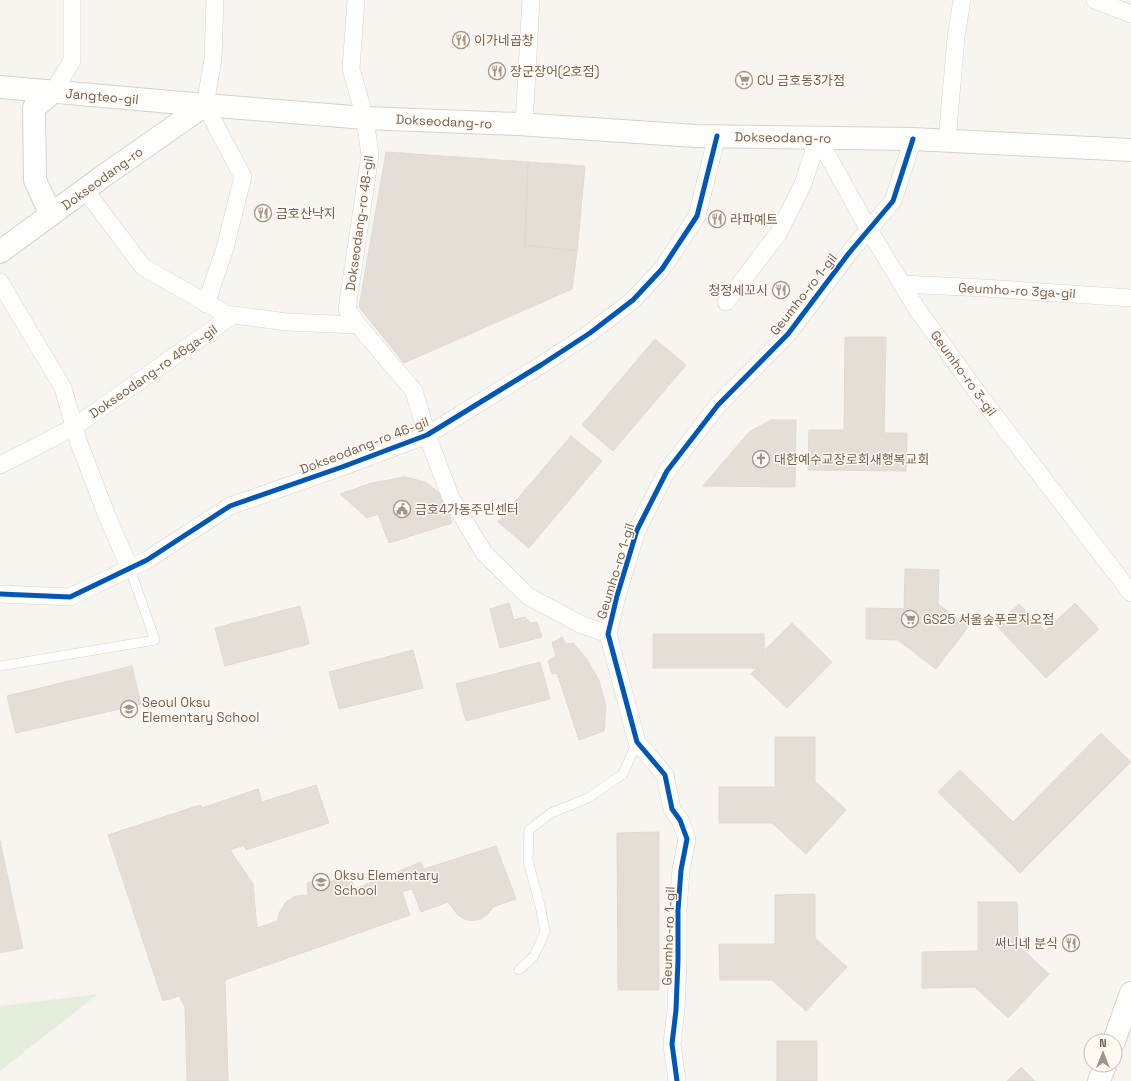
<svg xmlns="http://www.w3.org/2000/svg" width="1131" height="1081" font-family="'Space Grotesk','Noto Sans KR',sans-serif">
<rect width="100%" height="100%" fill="#f8f5f0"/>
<path fill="#e5eedc" d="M98 994 0 1071V1006Z"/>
<path fill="#e4ded7" stroke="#e0d9d2" d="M386 152 528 162 525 245 577 251 572 289 404 363 359 307Z
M528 162 585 166 577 251 525 245Z
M845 337H886L884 433H907L906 471 808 470 809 430H844Z
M655 339 686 365 613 451 582 425Z
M771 420H796L795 487 703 486 749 432Z
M571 436 602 461 529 548 498 522Z
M405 477 425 482 437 491 446 503 452 523 389 543 378 514 367 518 340 494 372 483Z
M905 569 939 570 938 604 968 627 936 669 898 640 866 639V608L904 609Z
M509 603 514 620 525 617 530 623 537 622 542 637 500 648 490 609Z
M1075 603 1099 629 1046 678 996 625 1019 604 1045 631Z
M300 606 309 644 225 666 215 628Z
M792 623 832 662 787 708 751 674 757 668H653V634H764V651Z
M562 637 566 644 573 643 586 658 599 680 606 707 604 731 579 740 557 673 552 674 548 661 556 656 552 643Z
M413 650 423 688 339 709 329 672Z
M540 662 550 699 466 721 456 684Z
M132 666 141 704 16 733 7 696Z
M1101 733 1131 762 1020 873 938 792 960 770 1013 822Z
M775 737H815V781L846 810 806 854 772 823H719V787H775Z
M316 785 329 823 246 850 244 845 230 850 253 884 257 928 278 921 279 913 286 902 296 896 308 895 307 883 322 879 323 885 349 874 355 889 421 862 424 869 496 846 516 899 493 907 488 914 481 919 472 921 464 919 457 914 448 902 421 912 412 889 402 892 410 915 225 980 228 1081H187L185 1007 179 996 163 1001 108 835 200 805 202 808 258 789 262 802Z
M659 832V990H618L617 833Z
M0 841 23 948 0 953Z
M815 894V938L847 967 806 1011 772 980H720L719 944H775V895Z
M978 902H1017L1018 945 1049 974 1008 1018 975 987 922 988V952L978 951Z
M777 1041H817V1081H777Z
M1021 1067 1035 1081H1007Z"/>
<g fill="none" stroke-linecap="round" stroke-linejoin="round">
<g stroke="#d7d2ce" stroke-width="10">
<path id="service" d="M0 666 155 640 130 569
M519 970 534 956 545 932 541 910 528 860 529 830 551 813 588 798 623 774 637 742"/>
</g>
<g stroke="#d7d2ce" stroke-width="18">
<path id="minor" d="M356 0 351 69 365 118 370 155 347 309 358 325 414 391 427 435 451 498 484 553 528 596 580 624 608 634
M1095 0 1131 14
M53 92 72 61V0
M524 125 531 0
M818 138 869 230 917 309 979 395 1131 593
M947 141 956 37 962 0
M85 190 143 267 226 314 287 322 358 325
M0 282 63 388 79 443 107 516 130 569
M902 284 984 288 1131 298
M726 302 778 234 803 184 818 138
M206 304 225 248 243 177 205 105 213 59 215 0
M0 465 74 427 233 315
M0 594 70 597 147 560 230 506 342 467 427 435 541 365 590 333 633 300 662 269 697 216 717 136
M677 1081 672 1044 676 1010 678 960V910L681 870 687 839 680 820 672 809 665 775 637 742 608 634 617 596 637 530 667 471 718 405 788 334 849 253 893 201 913 139"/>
</g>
<g stroke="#d7d2ce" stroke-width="24">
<path id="tertiary" d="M51 215 35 180 34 108 53 92"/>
</g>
<g stroke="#d6d1ca" stroke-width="24">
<path id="secondary" d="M0 87 205 105 365 118 518 124 696 136 913 139 1131 150
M0 252 102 177 205 105
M1114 1041 1131 993
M1099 1081 1105 1065"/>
</g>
<use href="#service" stroke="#fefefd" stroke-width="9"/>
<use href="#minor" stroke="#fefefd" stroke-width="17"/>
<use href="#tertiary" stroke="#fefefd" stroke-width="22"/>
<use href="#secondary" stroke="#fefefd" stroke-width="22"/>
<g stroke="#fefaf2" stroke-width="8">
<path id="cycleway" d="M0 594 70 597 147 560 230 506 342 467 427 435 541 365 590 333 633 300 662 269 697 216 717 136
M677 1081 672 1044 676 1010 678 960V910L681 870 687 839 680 820 672 809 665 775 637 742 608 634 617 596 637 530 667 471 718 405 788 334 849 253 893 201 913 139"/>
</g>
<use href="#cycleway" stroke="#0057b8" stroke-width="5"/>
</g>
<defs>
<g id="restaurant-ring" transform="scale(0.9)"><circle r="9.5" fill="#fefaf2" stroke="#a39488" stroke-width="1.5"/><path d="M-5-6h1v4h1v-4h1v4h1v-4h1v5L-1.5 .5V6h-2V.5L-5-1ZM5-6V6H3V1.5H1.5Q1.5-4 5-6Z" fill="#a39488"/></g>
<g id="supermarket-ring" transform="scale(0.9)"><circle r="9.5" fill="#fefaf2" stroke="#a39488" stroke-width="1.5"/><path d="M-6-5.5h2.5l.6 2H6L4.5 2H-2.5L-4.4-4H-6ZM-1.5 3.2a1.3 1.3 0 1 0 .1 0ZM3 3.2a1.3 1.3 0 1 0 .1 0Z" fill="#a39488"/></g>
<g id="church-ring" transform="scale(0.9)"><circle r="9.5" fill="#fefaf2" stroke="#a39488" stroke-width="1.5"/><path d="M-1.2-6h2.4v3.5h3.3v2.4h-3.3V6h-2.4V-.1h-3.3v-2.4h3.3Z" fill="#a39488"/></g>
<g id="civic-ring" transform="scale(0.9)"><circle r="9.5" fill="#fefaf2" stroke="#a39488" stroke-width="1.5"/><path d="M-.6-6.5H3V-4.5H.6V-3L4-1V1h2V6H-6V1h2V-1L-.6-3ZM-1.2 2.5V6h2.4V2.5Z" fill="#a39488"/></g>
<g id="school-ring" transform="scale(0.9)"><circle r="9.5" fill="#fefaf2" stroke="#a39488" stroke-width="1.5"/><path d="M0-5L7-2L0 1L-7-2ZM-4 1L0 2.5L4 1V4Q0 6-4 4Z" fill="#a39488"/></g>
</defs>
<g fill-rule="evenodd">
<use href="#restaurant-ring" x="461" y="40"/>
<use href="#restaurant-ring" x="497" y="71"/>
<use href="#supermarket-ring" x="744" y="80"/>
<use href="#restaurant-ring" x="263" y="213"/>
<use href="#restaurant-ring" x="717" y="219"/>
<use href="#restaurant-ring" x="781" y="290"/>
<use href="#church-ring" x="761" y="459"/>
<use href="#civic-ring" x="402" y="509"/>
<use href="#supermarket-ring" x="910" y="619"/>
<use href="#school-ring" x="129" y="709"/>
<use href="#school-ring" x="321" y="882"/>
<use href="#restaurant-ring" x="1071" y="943"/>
</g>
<g text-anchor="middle" stroke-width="3" stroke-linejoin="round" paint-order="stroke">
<g font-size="13" fill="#755f50" stroke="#fefaf2" text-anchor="start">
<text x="474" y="45">이가네곱창</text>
<text x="510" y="76">장군장어(2호점)</text>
<text x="757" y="85">CU 금호동3가점</text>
<text x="276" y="218">금호산낙지</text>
<text x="730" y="224">라파예트</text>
<text x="768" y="295" text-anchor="end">청정세꼬시</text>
<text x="774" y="464">대한예수교장로회새행복교회</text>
<text x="415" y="514">금호4가동주민센터</text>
<text x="923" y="624">GS25 서울숲푸르지오점</text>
<text x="142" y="707">Seoul Oksu<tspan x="142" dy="15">Elementary School</tspan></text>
<text x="334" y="880">Oksu Elementary<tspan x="334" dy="15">School</tspan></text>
<text x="1058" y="948" text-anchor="end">써니네 분식</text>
</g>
<g font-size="13" fill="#755f50" stroke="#fefaf2">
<text transform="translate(102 96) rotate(5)" y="5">Jangteo-gil</text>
<text transform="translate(444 121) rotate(3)" y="5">Dokseodang-ro</text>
<text transform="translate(783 137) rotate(1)" y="5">Dokseodang-ro</text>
<text transform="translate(102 178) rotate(-36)" y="5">Dokseodang-ro</text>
<text transform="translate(359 223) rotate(-82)" y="5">Dokseodang-ro 48-gil</text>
<text transform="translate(1017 290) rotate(3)" y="5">Geumho-ro 3ga-gil</text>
<text transform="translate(803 294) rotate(-52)" y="5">Geumho-ro 1-gil</text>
<text transform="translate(153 371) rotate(-35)" y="5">Dokseodang-ro 46ga-gil</text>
<text transform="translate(964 373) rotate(54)" y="5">Geumho-ro 3-gil</text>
<text transform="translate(364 445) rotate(-21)" y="5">Dokseodang-ro 46-gil</text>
<text transform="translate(615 571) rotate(-73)" y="5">Geumho-ro 1-gil</text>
<text transform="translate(668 936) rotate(-88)" y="5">Geumho-ro 1-gil</text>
</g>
</g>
<g transform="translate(1103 1053)"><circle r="19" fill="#fefaf2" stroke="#c7bcb1"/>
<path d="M0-3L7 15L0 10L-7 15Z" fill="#a39488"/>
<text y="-6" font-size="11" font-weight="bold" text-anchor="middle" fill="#755f50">N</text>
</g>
</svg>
